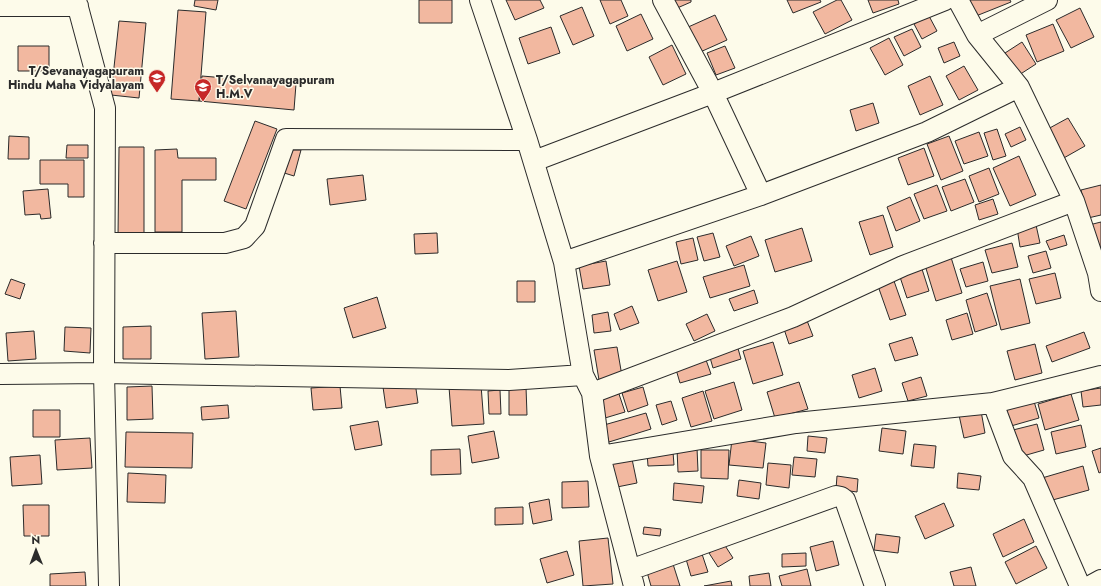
<svg xmlns="http://www.w3.org/2000/svg" width="1101" height="586" font-family="Jost,sans-serif">
<rect width="100%" height="100%" fill="#fdfbea"/>
<path fill="#f2b8a0" stroke="#2b2b2b" d="M195 0H218L216 10 194 6Z
M419 0H452V23H419Z
M506 0H540L544 8 515 20Z
M600 0H621L628 16 610 24Z
M670 0H691V2L675 9Z
M787 0H820L821 2 793 13Z
M837 0H841L852 20 825 34 813 12Z
M868 0H898L899 4 873 13Z
M969 0H1010L1011 2 976 16Z
M582 7 594 36 573 45 560 16Z
M1080 8 1094 37 1071 48 1056 20Z
M178 10 206 12 199 101 171 99Z
M641 14 653 39 627 51 616 26Z
M715 15 727 40 698 53 686 28Z
M929 16 937 31 922 39 914 24Z
M119 21 146 23 139 98 111 95Z
M1053 24 1064 51 1037 62 1026 35Z
M551 27 560 53 528 64 519 38Z
M912 29 921 47 904 56 894 37Z
M889 38 903 65 885 75 870 48Z
M954 42 960 56 944 63 938 48Z
M1022 42 1036 64 1019 75 1005 53Z
M672 45 686 74 663 85 649 57Z
M18 46H49V71H18Z
M725 46 735 68 716 75 707 53Z
M964 66 978 90 959 100 946 76Z
M202 76 296 84 294 110 199 101Z
M930 76 943 105 920 115 908 86Z
M873 103 879 123 856 131 850 110Z
M1068 118 1085 146 1062 159 1046 130Z
M255 121 277 129 246 209 224 201Z
M1020 127 1026 140 1011 147 1005 134Z
M997 129 1006 156 993 160 984 133Z
M979 132 988 156 964 164 955 141Z
M9 136 29 137V159H8Z
M949 136 963 171 941 180 927 144Z
M67 145H88V158H66Z
M119 147H144V237H118Z
M924 148 934 176 908 185 898 158Z
M177 149 178 158H216V180H182V232H155V150Z
M287 150H301L294 176 281 172Z
M1019 156 1036 195 1010 206 993 168Z
M40 160H84V197H68V184H40Z
M989 168 999 194 979 202 969 176Z
M363 175 366 200 330 205 327 179Z
M965 179 974 202 951 211 942 187Z
M937 185 947 211 924 219 914 194Z
M1101 185V215L1088 218 1081 190Z
M48 189 51 218 41 219 40 214 25 215 23 191Z
M910 197 920 221 896 231 887 207Z
M993 199 998 214 979 220 975 205Z
M883 215 893 247 870 255 859 222Z
M1101 222V247L1091 250 1085 226Z
M1036 225 1040 243 1020 247 1017 228Z
M802 228 812 261 775 272 765 240Z
M437 233 438 253 415 254 414 234Z
M713 233 720 257 704 261 697 237Z
M1064 235 1067 245 1050 250 1046 241Z
M751 236 759 256 734 266 726 246Z
M693 238 698 260 681 264 676 242Z
M1012 243 1018 267 992 273 985 250Z
M1046 251 1051 268 1033 273 1028 256Z
M950 254 962 293 936 301 924 262Z
M606 261 610 285 583 289 579 266Z
M677 261 687 292 658 301 648 270Z
M983 262 988 281 966 287 960 269Z
M744 265 750 286 710 298 703 277Z
M921 266 929 291 907 298 899 274Z
M1055 273 1061 298 1036 304 1029 279Z
M11 279 25 284 20 299 5 294Z
M1020 279 1030 323 1001 330 990 286Z
M517 281H535V302H517Z
M894 281 906 315 890 320 878 286Z
M754 290 758 303 734 311 729 299Z
M987 293 997 325 975 332 966 300Z
M377 297 386 328 353 338 344 308Z
M632 306 639 323 620 330 614 314Z
M236 311 239 357 205 359 202 313Z
M608 312 611 331 594 333 592 315Z
M967 313 973 334 952 340 946 320Z
M707 314 715 331 694 341 686 324Z
M806 318 813 336 789 344 783 326Z
M151 326V359H123V327Z
M65 327 91 328 90 353 64 351Z
M34 331 36 359 8 361 6 333Z
M1084 332 1090 348 1052 362 1046 346Z
M912 337 918 355 895 361 889 344Z
M773 342 783 375 753 384 743 351Z
M1035 344 1042 373 1015 380 1007 351Z
M737 345 741 359 713 368 709 354Z
M617 347 622 376 599 380 594 350Z
M705 357 711 374 680 383 675 366Z
M875 368 882 391 859 398 852 375Z
M921 377 927 396 908 401 902 383Z
M415 382 418 403 386 408 383 387Z
M734 382 742 410 714 419 705 391Z
M799 382 808 409 775 418 767 392Z
M481 385 484 424 452 426 449 387Z
M152 386 153 419 127 420V387Z
M340 386 342 408 313 410 311 388Z
M509 387H526L527 415H509Z
M643 387 648 405 628 412 622 393Z
M1101 388V405L1083 407 1081 391Z
M500 390 501 414H489L488 391Z
M618 391 625 412 605 418 598 397Z
M703 391 712 421 691 427 682 398Z
M1071 394 1079 420 1045 430 1038 404Z
M1033 398 1039 418 1004 428 998 408Z
M671 401 677 420 662 425 656 405Z
M228 405 229 418 202 420 201 407Z
M33 410H60V437H33Z
M981 411 985 433 964 438 959 415Z
M646 413 651 429 609 442 604 425Z
M378 421 382 445 355 450 350 426Z
M1037 424 1044 450 1016 458 1009 431Z
M1081 425 1086 447 1056 454 1051 432Z
M882 428 906 431 903 454 879 451Z
M494 431 499 458 472 463 468 436Z
M126 432 193 433 192 468 125 467Z
M808 436 827 438 825 453 807 451Z
M90 438 92 468 57 470 55 440Z
M732 439 766 443 763 468 729 465Z
M914 444 936 446 934 468 911 466Z
M697 448 698 471 678 472 677 449Z
M1101 448V472L1099 473 1092 451Z
M460 449 461 474 431 475V450Z
M701 450H729L728 479 701 478Z
M673 452 674 465 648 466 647 453Z
M40 455 42 484 12 486 10 457Z
M794 457 817 459 815 477 792 475Z
M632 459 637 483 612 488 607 464Z
M768 463 791 465 789 488 766 485Z
M1083 466 1089 490 1049 501 1042 478Z
M128 473 166 475 165 503 127 502Z
M958 473 981 476 979 490 957 488Z
M837 476 858 479 857 492 836 489Z
M739 480 761 483 759 499 737 496Z
M588 481 589 507 562 508V482Z
M674 483 704 486 702 503 673 500Z
M549 499 552 520 533 524 529 503Z
M944 503 954 526 925 539 915 516Z
M23 505H49V536H24Z
M523 507V524L495 525V508Z
M1024 519 1034 542 1003 557 993 534Z
M644 527 661 529 660 536 643 534Z
M876 534 900 537 898 553 874 550Z
M608 538 613 584 583 586 579 541Z
M833 541 839 565 816 571 810 547Z
M724 544 733 558 718 567 709 553Z
M1036 546 1047 568 1016 584 1005 562Z
M567 551 574 575 547 583 540 559Z
M806 553V566L782 567V554Z
M702 554 708 572 691 576 686 559Z
M673 564 680 586H651L647 572Z
M971 567 976 586H954L950 572Z
M807 569 811 586H782L779 576Z
M85 572 86 586H50V574Z
M769 573 771 586H750L749 576Z
M731 581 732 586H704Z"/>
<g fill="none" stroke-linecap="round" stroke-linejoin="round">
<g stroke="#2b2b2b" stroke-width="22">
<path id="minor" d="M76 0 105 108 104 373 109 586
M480 0 527 140 564 262 583 375 592 393 600 456 634 586
M663 0 713 93 761 195
M958 0 977 35 1019 87 1074 201 1098 273 1101 291
M0 6H78
M977 35 1047 0
M534 161 713 93 945 0
M104 243H225L244 238 255 226 286 139 527 140
M564 262 761 195 927 132 1019 87
M0 374 104 373 509 380 583 375
M592 393 793 317 903 266 1074 201
M993 403 1013 456 1033 478 1080 586
M600 456 796 423 993 403 1101 376
M630 570 836 496 841 497 845 500 875 586
M1090 586 1101 580"/>
</g>
<use href="#minor" stroke="#fdfbea" stroke-width="20"/>
</g>
<defs>
<g id="school-pin" transform="scale(0.9)"><path d="M0 17L-7.5 6A9.5 9.5 0 1 1 7.5 6Z" fill="#c62828" stroke="#fdfbea"/><path d="M0-5L7-2L0 1L-7-2ZM-4 1L0 2.5L4 1V4Q0 6-4 4Z" fill="#fff"/></g>
</defs>
<g fill-rule="evenodd">
<use href="#school-pin" x="157" y="78"/>
<use href="#school-pin" x="203" y="87"/>
</g>
<g text-anchor="middle" stroke-width="3" stroke-linejoin="round" paint-order="stroke">
<g font-size="12" font-weight="bold" fill="#2b2b2b" stroke="#fdfbea" text-anchor="end">
<text x="144" y="75">T/Sevanayagapuram<tspan x="144" dy="14">Hindu Maha Vidyalayam</tspan></text>
<text x="216" y="84" text-anchor="start">T/Selvanayagapuram<tspan x="216" dy="14">H.M.V</tspan></text>
</g>
</g>
<g transform="translate(36 550) rotate(359)" stroke="#fdfbea" stroke-width="3" paint-order="stroke">
<path d="M0-3L7 15L0 10L-7 15Z" fill="#2b2b2b"/>
<text y="-6" font-size="11" font-weight="bold" text-anchor="middle" fill="#2b2b2b">N</text>
</g>
</svg>
